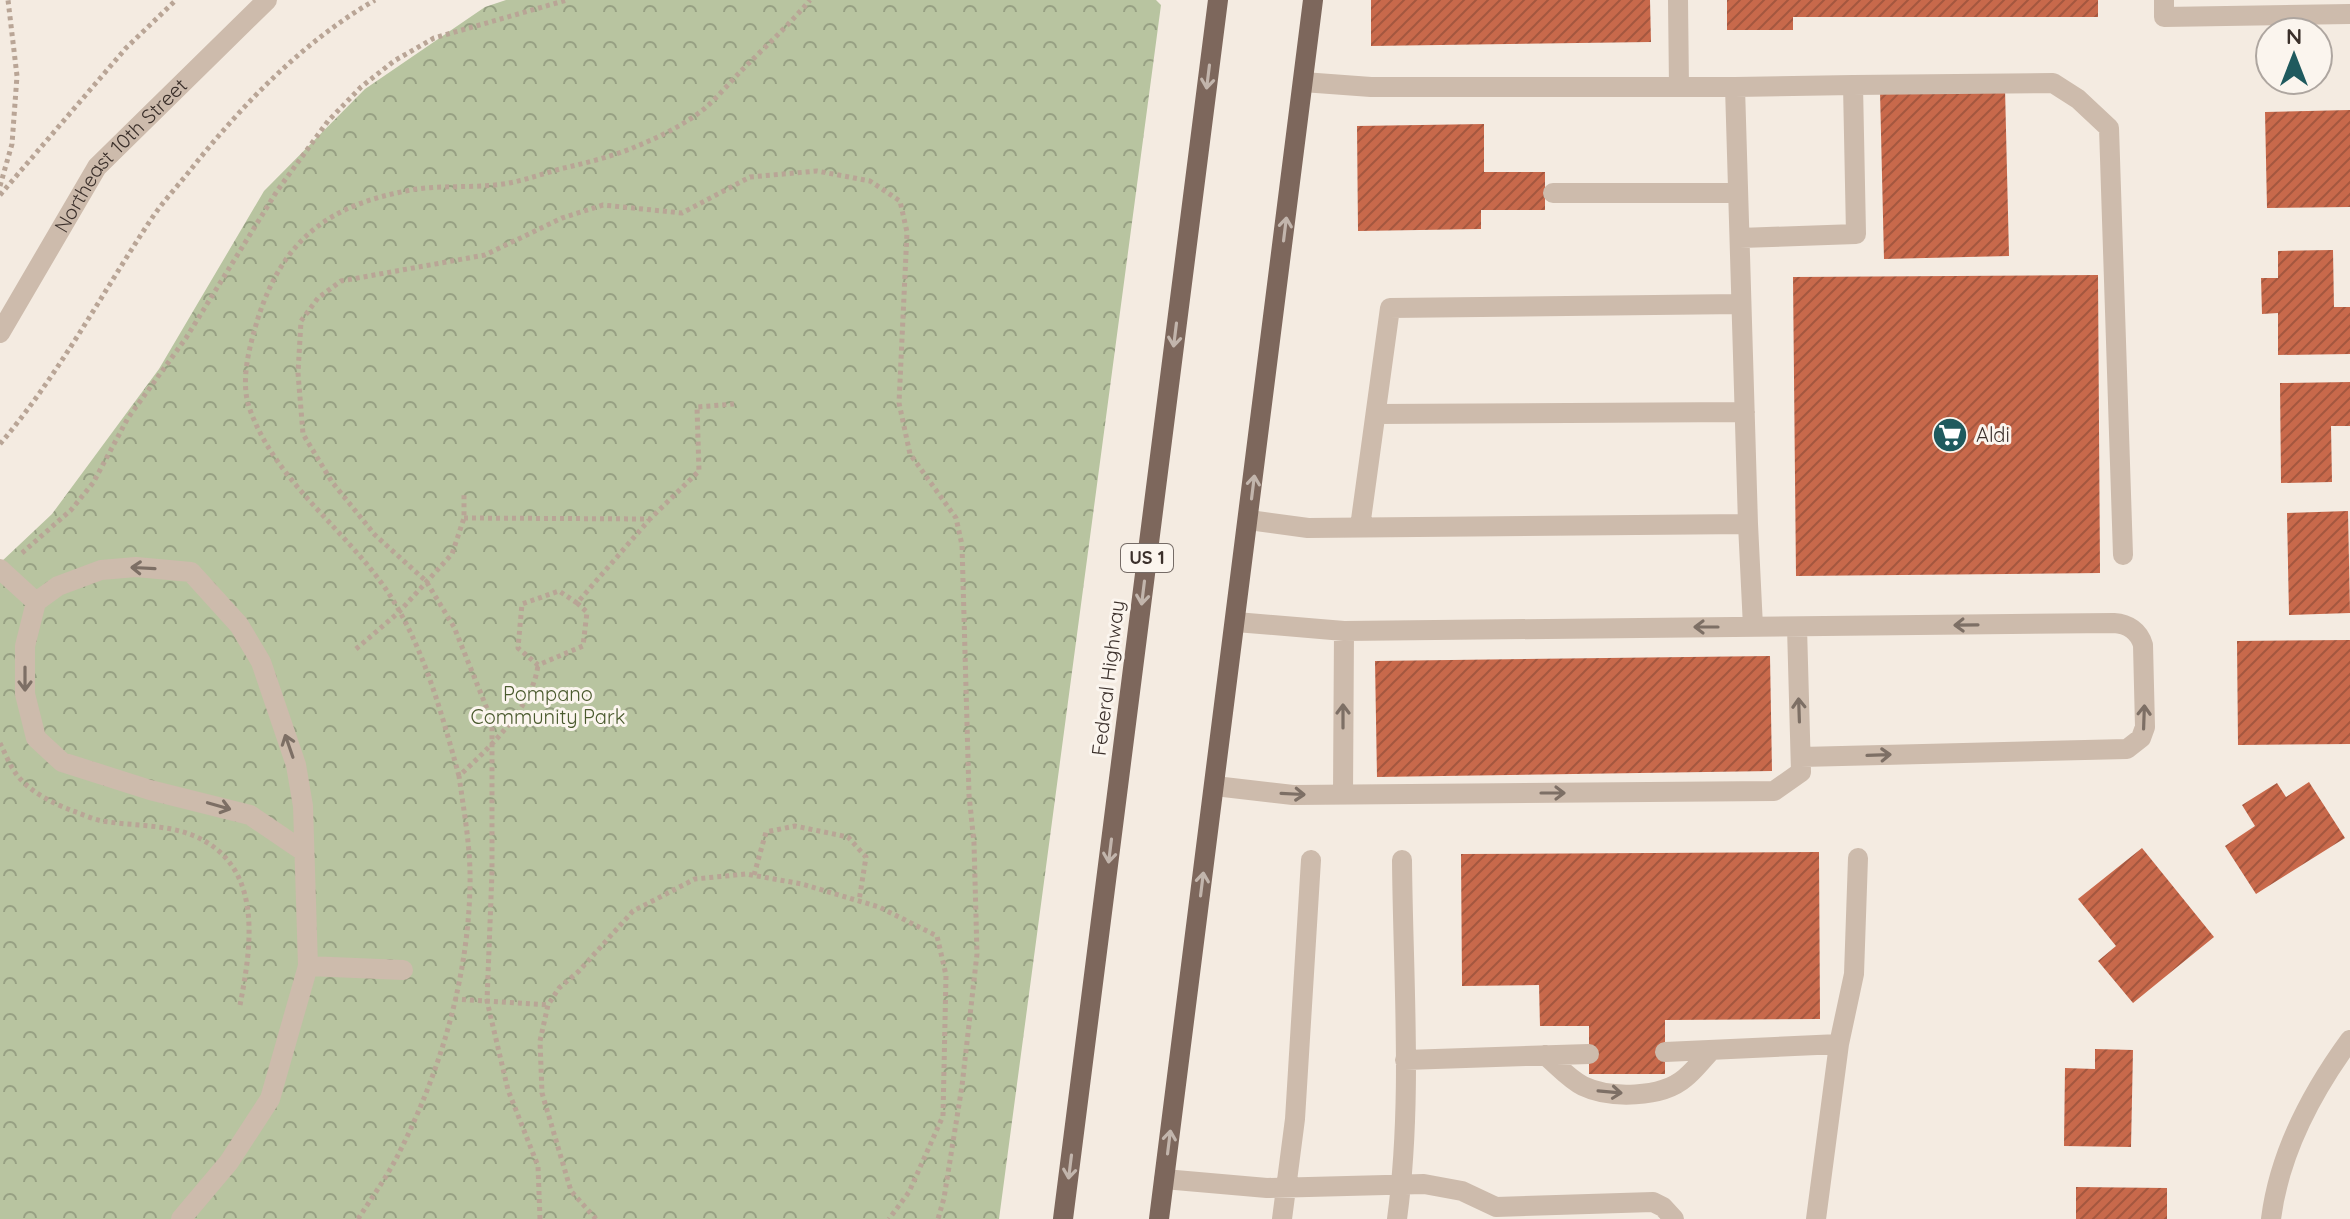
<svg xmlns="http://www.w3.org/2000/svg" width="2350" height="1219" font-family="Quicksand,sans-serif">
<defs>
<pattern id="park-crowns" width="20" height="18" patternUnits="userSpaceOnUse" patternTransform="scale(2)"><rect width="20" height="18" fill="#b8c4a0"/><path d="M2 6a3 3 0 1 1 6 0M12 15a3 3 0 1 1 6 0" fill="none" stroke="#97a083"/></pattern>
<pattern id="building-hatch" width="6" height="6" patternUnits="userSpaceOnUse" patternTransform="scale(2)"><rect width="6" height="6" fill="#c8694b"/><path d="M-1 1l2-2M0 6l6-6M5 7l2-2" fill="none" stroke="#a4573f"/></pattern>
</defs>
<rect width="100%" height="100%" fill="#f4ebe1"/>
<path fill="url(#park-crowns)" d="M506 0H1156L1161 5 999 1219H0V563L52 514 159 369 264 191 365 89 485 7Z"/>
<path fill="url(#building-hatch)" d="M1371 0H1650L1651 42 1371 46Z
M1727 0H2098V17H1793V30H1727Z
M2005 88 2009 256 1884 259 1880 91Z
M2350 110V207L2267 208 2265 112Z
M1484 124V172H1545V210H1481V229L1358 231 1357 126Z
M2333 250 2334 307H2350V354L2278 355V313L2262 314 2261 278H2278V251Z
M2098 275 2100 573 1796 576 1793 277Z
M2350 382V426H2331L2332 482 2281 483 2280 383Z
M2348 511 2350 613 2289 615 2287 513Z
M2350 640V744L2238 745 2237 641Z
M1770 656 1772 771 1377 777 1375 661Z
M2309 782 2345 838 2256 894 2225 846 2255 826 2242 805 2277 783 2286 797Z
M2142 848 2214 937 2133 1003 2098 961 2116 946 2078 899Z
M1819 852 1820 1019 1665 1020V1074H1589V1026H1540L1539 985 1462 986 1461 854Z
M2095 1049 2133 1050 2131 1147 2064 1146 2065 1068 2095 1069Z
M2076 1187 2167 1188V1219H2076Z"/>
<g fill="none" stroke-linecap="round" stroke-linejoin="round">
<path stroke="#b9a596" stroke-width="5" stroke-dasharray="4 4" stroke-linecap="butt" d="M0 186 12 144 17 76 8 0
M0 195 126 48 176 0
M0 444C58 376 101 295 150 221 161 204 175 189 188 173 241 106 301 43 375 0
M464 518 650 519 699 471 697 407 734 404
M22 553 71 510 93 483 128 418 186 338 277 191 328 121 361 87 394 61 434 38 567 0
M577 603 587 612 583 646 538 665 518 648 522 604 559 591 577 603 649 520
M356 649 398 613 452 554 464 518V492
M0 743C5 753 10 766 17 775 30 792 54 804 73 811 82 814 92 819 102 821 131 826 164 824 192 835 264 864 252 944 240 1005
M459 776C441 711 422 640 383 585 340 525 274 479 249 407 240 379 250 345 258 318 284 238 329 205 411 190 438 185 467 188 495 185 518 183 538 175 560 169 585 163 611 157 635 147 659 137 684 125 704 109 718 97 730 82 742 70 765 47 789 25 810 0
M754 875 766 832 795 826 848 837 866 857 859 901
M454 999 548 1005
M358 1219C371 1199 386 1178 397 1157 440 1073 468 980 470 886 471 849 464 812 459 776 489 748 533 707 538 665
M540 1219 538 1166 508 1090 487 1001 492 872V721L454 627 426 581 375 535 332 482 303 434 298 373 301 321 318 298 341 281 485 255 562 218 603 205 682 213 750 177 817 171 870 181 900 201 907 232 899 403 910 454 956 518 962 545 969 795 974 843 977 954 962 1086 944 1198 938 1219
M596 1219 571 1191 542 1093 540 1041 548 1005 559 988 579 971 633 911 695 879 746 874 802 884 879 907 937 936 946 975 943 1116 909 1192 889 1219"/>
<path stroke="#cdbbac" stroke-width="20" d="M1678 0 1679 87
M2164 0V17L2350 14
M1853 85 2053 83 2078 99 2109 128 2123 555
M1735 87 1853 85 1856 234 1740 238
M1553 193H1738
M1376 414 1745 412
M1249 520 1308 528 1748 524 1735 87H1371L1303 82
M1748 524 1753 627
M1360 527 1390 308 1741 304
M0 569 36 602
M1236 622 1344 631 2114 623C2128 624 2139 631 2143 645L2145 727 2141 738 2127 749 1801 757
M1215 786 1293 795 1774 791 1801 772 1797 627
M1343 794 1344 631
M308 966 403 970
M1665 1052 1839 1044 1854 974 1858 858
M1545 1055C1557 1065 1569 1079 1583 1086 1610 1099 1662 1098 1685 1078 1695 1070 1702 1060 1711 1051
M1405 1060 1589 1054
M1164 1179 1267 1188 1424 1184 1462 1191 1496 1207 1653 1202 1663 1207 1674 1219
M181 1219 229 1162 270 1099 308 966 303 806 296 765 261 662 239 625 191 572 136 567 101 570 58 586 36 602 25 646V694L36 738 62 762 150 790 250 815 303 851
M1282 1219 1295 1119 1311 860
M1397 1219C1413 1101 1403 979 1402 860
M1816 1219 1839 1044"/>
<path stroke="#cdbbac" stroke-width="20" d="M2271 1219C2279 1155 2312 1092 2350 1040"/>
<path stroke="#cdbbac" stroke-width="20" id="s1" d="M0 333 97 167 267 0"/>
<path stroke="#7d675c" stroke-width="20" d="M1063 1219 1218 0
M1159 1219 1313 0"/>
</g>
<defs><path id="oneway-shaft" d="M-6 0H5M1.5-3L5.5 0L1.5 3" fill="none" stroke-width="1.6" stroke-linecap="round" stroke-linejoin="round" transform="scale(2)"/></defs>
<g stroke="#c2b5ac">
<use href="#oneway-shaft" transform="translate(1208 77) rotate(97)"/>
<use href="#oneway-shaft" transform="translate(1285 229) rotate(-83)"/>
<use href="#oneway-shaft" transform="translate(1175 335) rotate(97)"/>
<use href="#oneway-shaft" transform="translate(1253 487) rotate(-83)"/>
<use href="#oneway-shaft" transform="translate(1143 593) rotate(97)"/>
<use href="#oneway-shaft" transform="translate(1110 851) rotate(97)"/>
<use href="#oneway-shaft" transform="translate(1202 884) rotate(-83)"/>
<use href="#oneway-shaft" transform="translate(1169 1142) rotate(-83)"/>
<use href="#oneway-shaft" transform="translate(1070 1167) rotate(97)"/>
</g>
<g stroke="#7d6f65">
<use href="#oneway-shaft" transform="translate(143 568) rotate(-177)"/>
<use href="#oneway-shaft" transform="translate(1966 625) rotate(179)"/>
<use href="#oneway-shaft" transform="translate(1706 627) rotate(180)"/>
<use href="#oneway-shaft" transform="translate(25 679) rotate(90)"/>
<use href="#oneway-shaft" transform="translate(1799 710) rotate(-92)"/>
<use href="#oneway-shaft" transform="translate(1343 716) rotate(-90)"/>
<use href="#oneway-shaft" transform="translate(2144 717) rotate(-88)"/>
<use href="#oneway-shaft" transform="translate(289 746) rotate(-109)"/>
<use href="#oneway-shaft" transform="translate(1879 755) rotate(-2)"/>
<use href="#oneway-shaft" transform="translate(1553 793)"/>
<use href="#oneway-shaft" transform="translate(1293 794) rotate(3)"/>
<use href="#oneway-shaft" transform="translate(219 806) rotate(16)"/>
<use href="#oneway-shaft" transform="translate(1610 1092) rotate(5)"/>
</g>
<defs>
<g id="supermarket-disc" transform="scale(1.8)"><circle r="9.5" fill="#1f5a5e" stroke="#fbf5ee"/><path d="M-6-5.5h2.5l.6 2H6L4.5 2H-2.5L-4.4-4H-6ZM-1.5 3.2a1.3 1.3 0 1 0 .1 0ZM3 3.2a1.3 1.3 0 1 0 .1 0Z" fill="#fff"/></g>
</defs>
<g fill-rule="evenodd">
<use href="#supermarket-disc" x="1950" y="435"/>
</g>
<g text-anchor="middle" stroke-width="6" stroke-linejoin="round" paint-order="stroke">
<rect fill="#fbf5ee" stroke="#756b66" stroke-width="2" x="1121" y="544" width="52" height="28" rx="6"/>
<g font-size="18" font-weight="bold" fill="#3b302b">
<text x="1147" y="564">US 1</text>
</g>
<g font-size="20" fill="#3b302b" stroke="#fbf5ee">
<text dy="7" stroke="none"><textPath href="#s1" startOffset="216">Northeast 10th Street</textPath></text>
<text transform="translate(1108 678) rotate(-83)" y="7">Federal Highway</text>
</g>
<g font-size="20" fill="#3b302b" stroke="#fbf5ee" text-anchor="start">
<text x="1976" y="442">Aldi</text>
</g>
<g font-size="20" fill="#4a5a2e" stroke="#fbf5ee">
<text x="548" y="701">Pompano<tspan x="548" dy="23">Community Park</tspan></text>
</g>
</g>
<g transform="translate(2294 56)"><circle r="38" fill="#fbf5ee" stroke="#aea6a0" stroke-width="2"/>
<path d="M0-6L14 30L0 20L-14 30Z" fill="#1f5a5e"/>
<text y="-12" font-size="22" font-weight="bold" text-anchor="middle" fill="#3b302b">N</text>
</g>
</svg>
